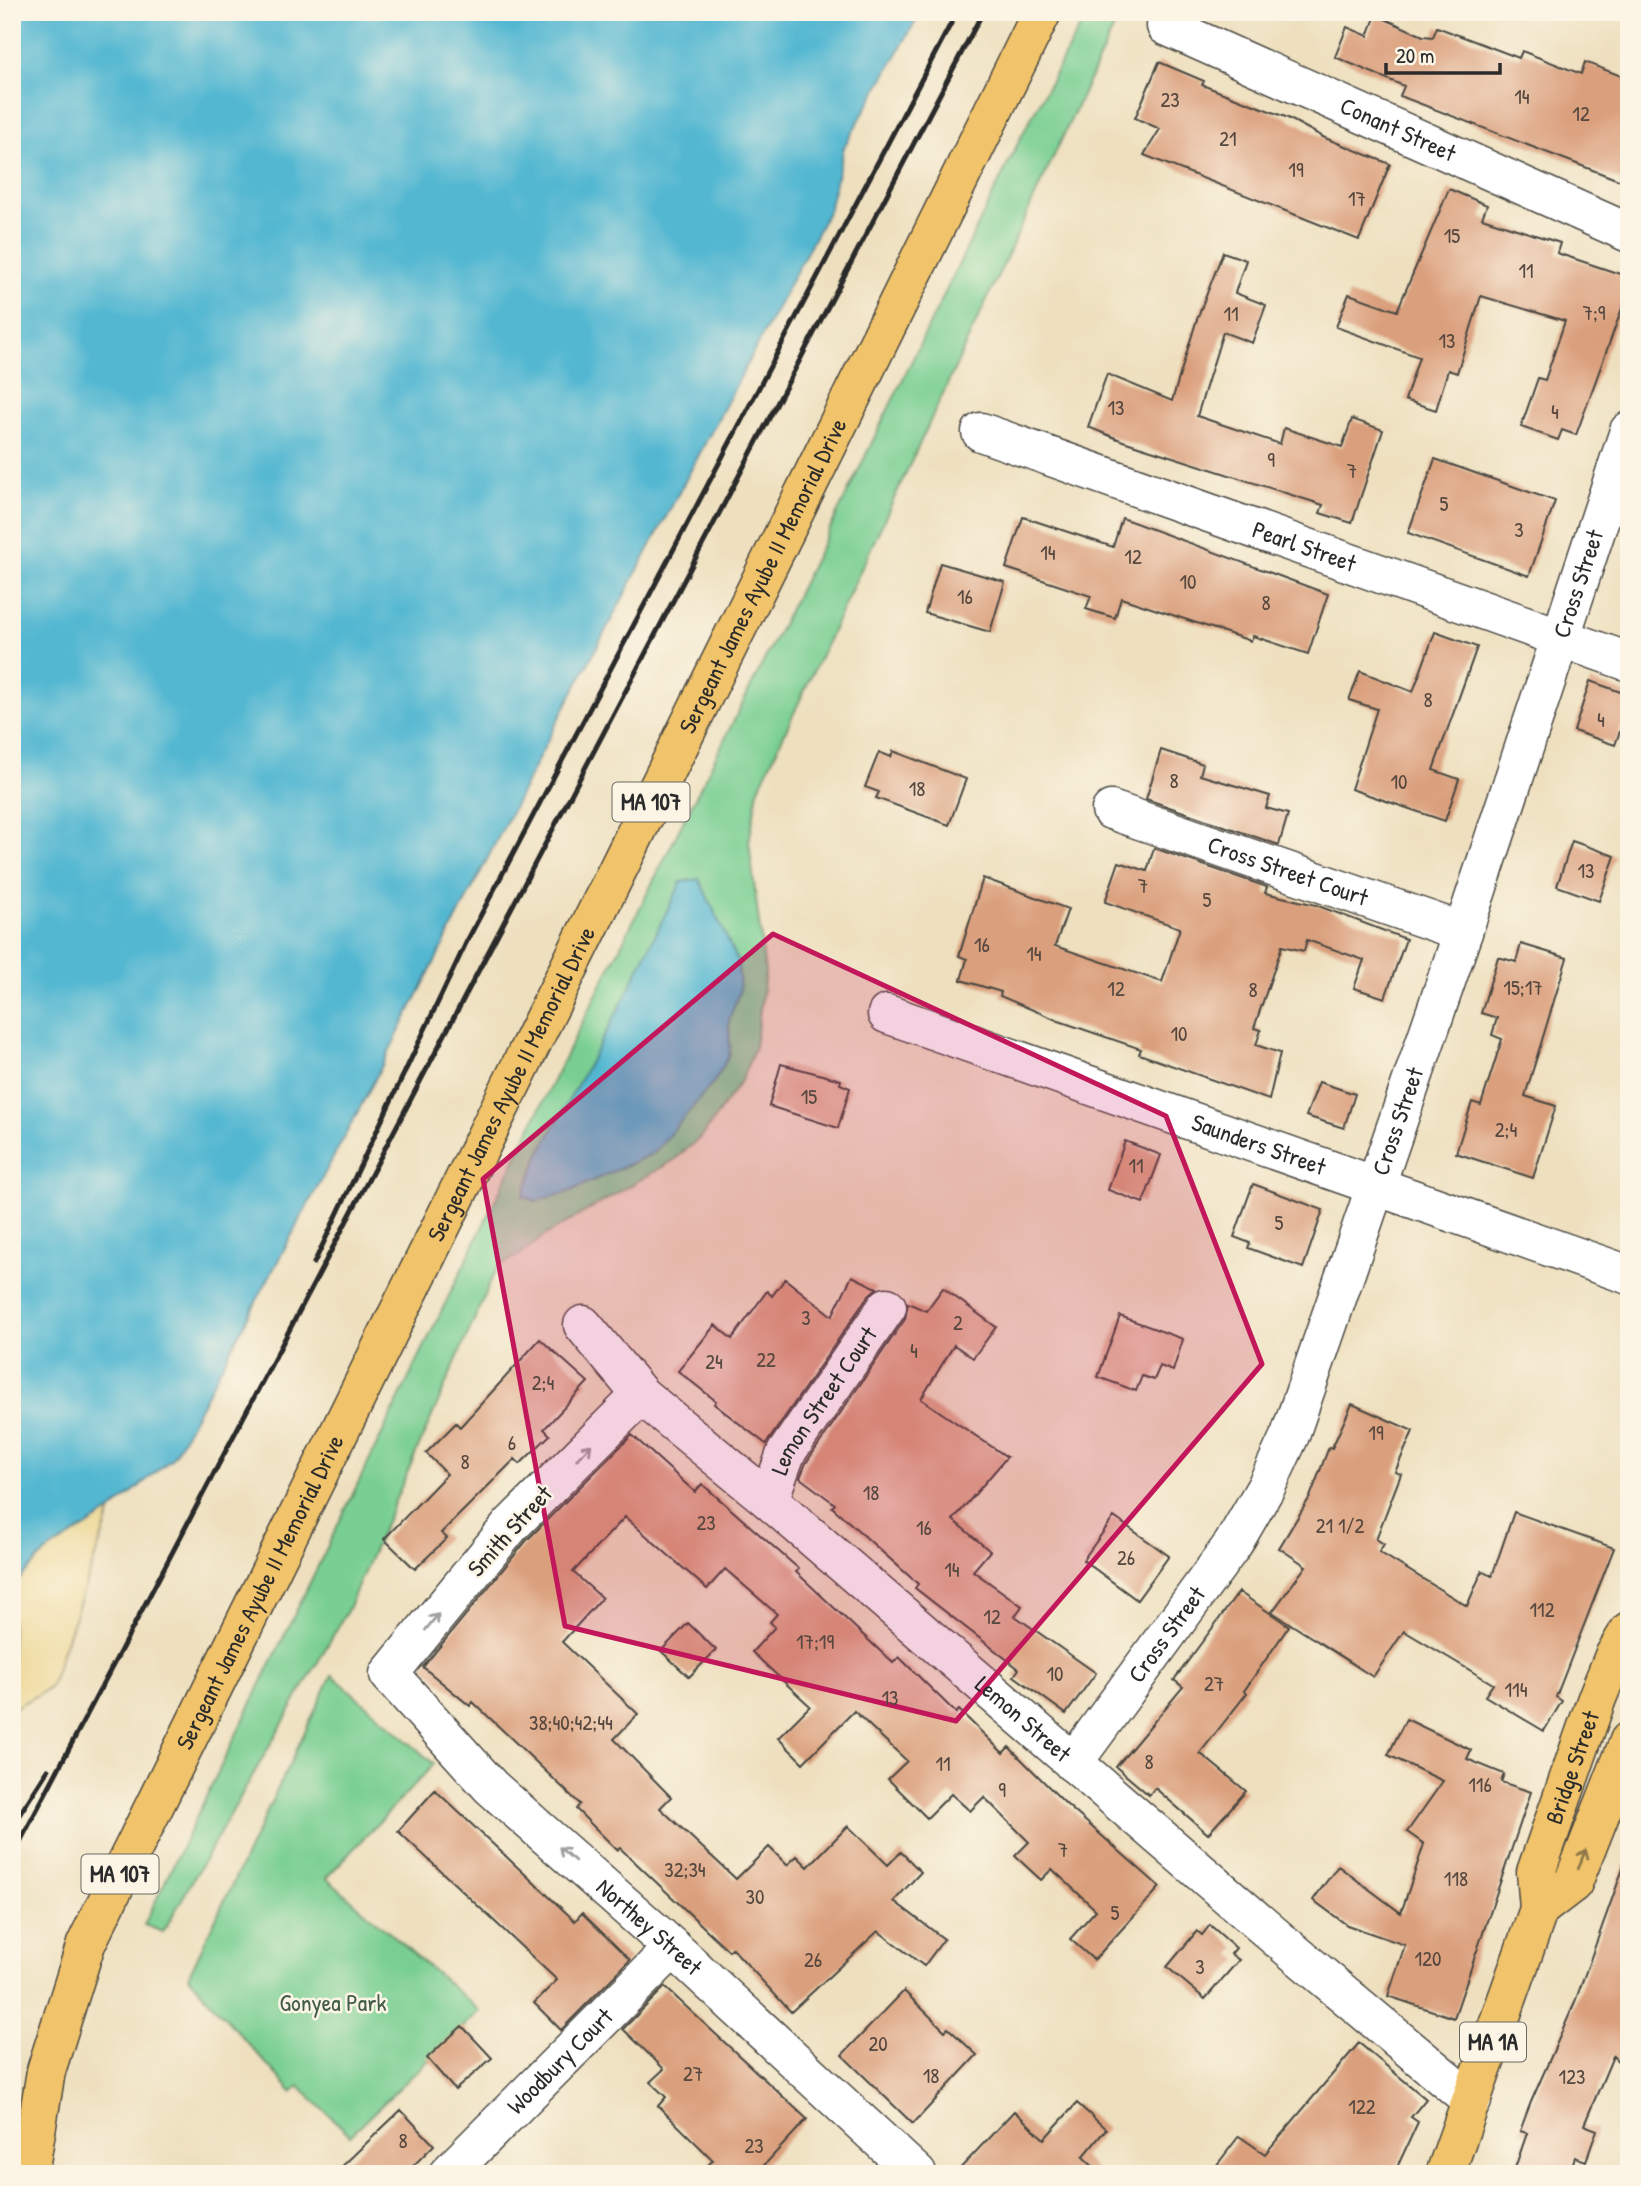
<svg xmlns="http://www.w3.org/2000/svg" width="1641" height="2186" font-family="'Patrick Hand',sans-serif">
<rect width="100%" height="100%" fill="#fcf5e5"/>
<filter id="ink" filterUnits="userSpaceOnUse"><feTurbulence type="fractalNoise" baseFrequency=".0143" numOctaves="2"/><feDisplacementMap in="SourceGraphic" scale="14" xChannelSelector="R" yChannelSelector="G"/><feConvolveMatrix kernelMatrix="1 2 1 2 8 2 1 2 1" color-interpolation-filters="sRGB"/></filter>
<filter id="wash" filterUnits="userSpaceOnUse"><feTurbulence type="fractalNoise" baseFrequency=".00686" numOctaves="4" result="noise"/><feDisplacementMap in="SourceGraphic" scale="28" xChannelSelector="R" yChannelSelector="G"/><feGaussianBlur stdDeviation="1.57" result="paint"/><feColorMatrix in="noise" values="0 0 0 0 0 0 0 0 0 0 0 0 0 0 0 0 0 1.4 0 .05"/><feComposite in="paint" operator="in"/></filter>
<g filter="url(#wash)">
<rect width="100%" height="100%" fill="#eee0bf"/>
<path fill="#79cf93" stroke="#527d5f" stroke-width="2" d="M1088 12H1121L758 790 749 842 765 972 755 1047 742 1079 703 1135 674 1160 544 1236 523 1253 497 1267 347 1611 163 1932 144 1925 554 1079 819 551 1021 137Z
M332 1675 434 1764 326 1878 480 2011 350 2135 299 2086 292 2092 188 1977Z"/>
<path fill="#eeda9e" stroke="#8c8264" stroke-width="2" d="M111 1511 50 1688 12 1709V1587L46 1552Z"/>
<path fill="#53b7d1" stroke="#3f717e" stroke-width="2" d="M12 12H921L844 147 829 210 556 724 372 1085 173 1457 111 1511 46 1552 12 1587Z
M699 879 738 962 740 990 729 1020 730 1054 716 1079 654 1153 566 1193 536 1201 523 1196 540 1153 621 1005 681 882Z"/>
<g id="blocks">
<path fill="#da9f7c" d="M1376 15 1423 36 1433 37 1437 27 1519 58 1522 51 1581 74 1585 62 1629 79V184L1400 96 1404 86 1335 57 1347 27 1368 36Z
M1159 62 1204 81 1202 85 1288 118 1325 138 1390 164 1359 240 1144 155 1160 129 1135 118Z
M1449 189 1487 205 1482 218 1560 243 1557 253 1629 277V289L1576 435 1562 430 1558 440 1521 427 1538 378 1545 380 1565 321 1481 296 1457 373 1448 370 1436 410 1405 400 1419 357 1336 327 1349 294 1397 311Z
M1223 252 1246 260 1235 293 1266 305 1252 343 1223 332 1197 416 1280 444 1284 428 1342 447 1352 419 1383 430 1352 523 1320 513 1323 505 1123 441 1088 427 1107 374 1172 401 1196 322Z
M1435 459 1555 501 1529 576 1408 533Z
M1023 517 1113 547 1122 518 1328 594 1308 654 1253 636 1251 641 1121 598 1115 618 1086 609 1091 596 1006 568Z
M940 563 1005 582 990 632 925 613Z
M1435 632 1477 647 1433 770 1459 779 1445 821 1351 789 1377 709 1349 700 1360 671 1413 692Z
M1590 681 1629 695V706L1615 745 1574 731Z
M1161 750 1203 764 1200 775 1270 796 1266 808 1288 814 1279 845 1146 799Z
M893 751 966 779 949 825 876 798 879 792 865 787 879 752 891 757Z
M1572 841 1615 856 1599 901 1557 886Z
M1154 848 1267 887 1265 893 1316 905 1406 939 1385 998 1354 988 1364 960 1307 940 1304 951 1282 946 1254 1028 1261 1030 1256 1045 1280 1053 1269 1100 1139 1054 1141 1049 1059 1021 1000 996 1001 992 961 980 967 959 959 956 983 878 1068 909 1055 946 1162 982 1180 928 1105 902 1119 862 1147 871Z
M1521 944 1567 958 1525 1096 1556 1106 1533 1178 1456 1153 1472 1102 1481 1105 1502 1039 1492 1035 1497 1018 1481 1013 1498 957 1516 962Z
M781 1064 841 1080 840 1084 850 1088 838 1128 769 1106Z
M1319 1082 1355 1094 1344 1128 1306 1116Z
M1125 1141 1161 1155 1143 1203 1108 1190Z
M1253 1184 1323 1210 1303 1268 1248 1248 1250 1243 1234 1237Z
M852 1276 877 1288 869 1295 766 1444 714 1404 716 1401 678 1371 715 1325 732 1339 767 1291 772 1296 785 1279 832 1316Z
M943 1288 996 1327 973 1358 954 1345 921 1399 1007 1457 953 1520 990 1551 973 1571 1022 1606 1015 1616 1096 1673 1066 1714 1014 1676 1019 1669 915 1588 918 1584 832 1507 835 1504 800 1478 806 1463 905 1319 908 1303 926 1311Z
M1120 1316 1183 1339 1173 1371 1160 1366 1154 1380 1142 1376 1136 1391 1098 1377Z
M540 1339 588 1382 544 1429 550 1435 520 1464 515 1459 441 1533 447 1538 415 1569 384 1539 447 1474 426 1453 456 1423 460 1427Z
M1352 1404 1413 1431 1395 1472 1401 1474 1376 1539 1384 1544 1379 1552 1467 1606 1482 1571 1492 1576 1514 1512 1614 1548 1556 1697 1562 1701 1544 1731 1485 1696 1493 1684 1404 1631 1373 1677 1272 1612 1306 1566 1279 1548 1310 1497 1329 1447 1332 1448Z
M632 1435 695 1492 702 1484 799 1569 796 1572 893 1663 899 1657 956 1713 959 1710 1003 1753 1009 1747 1066 1804 1160 1887 1094 1960 1070 1939 1096 1910 1052 1869 1041 1880 1015 1856 1029 1842 984 1797 970 1811 951 1794 927 1818 888 1779 907 1761 854 1711 803 1763 778 1738 810 1706 752 1652 775 1627 770 1622 777 1614 725 1569 707 1589 625 1517 573 1572 602 1598 562 1642 638 1714 614 1739 671 1797 660 1808 736 1879 769 1847 787 1865 797 1856 808 1867 848 1826 888 1865 901 1852 921 1872 894 1901 944 1939 924 1966 878 1931 791 2012 732 1948 729 1951 620 1848 617 1850 576 1809 580 1804 473 1702 470 1706 423 1667 527 1540Z
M1114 1517 1169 1556 1137 1600 1083 1560Z
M1239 1592 1289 1626 1244 1691 1247 1693 1200 1753 1246 1791 1208 1834 1155 1788 1149 1795 1116 1767 1183 1687 1174 1680Z
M688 1623 716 1650 689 1677 661 1651Z
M1406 1719 1471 1750 1467 1759 1504 1774 1501 1782 1531 1792 1454 2018 1388 1996 1405 1945 1347 1925 1313 1900 1338 1866 1401 1913 1424 1844 1407 1832 1443 1781 1388 1755Z
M435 1790 575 1921 582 1913 630 1960 561 2030 534 2003 557 1980 398 1831Z
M1625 1863H1629V2073L1613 2056 1584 2125 1597 2130 1586 2161 1575 2157 1569 2174H1513L1527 2133 1520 2131 1531 2102 1575 2002Z
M1210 1925 1236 1948 1231 1954 1239 1960 1205 1999 1167 1967 1197 1931 1202 1935Z
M665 1987 807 2119 756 2174H700L713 2160 658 2106 666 2097 650 2082 664 2069 623 2029Z
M904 1991 945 2031 948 2028 977 2055 913 2124 842 2055Z
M462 2026 492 2058 455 2090 427 2058Z
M1359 2043 1426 2099 1411 2117 1418 2122 1394 2174H1210L1239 2136 1265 2154Z
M1077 2103 1106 2129 1083 2157 1101 2174H955L1014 2111 1044 2139Z
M401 2110 434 2145 405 2174H334Z"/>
</g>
</g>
<g filter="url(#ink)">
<use href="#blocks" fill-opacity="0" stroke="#484641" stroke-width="2"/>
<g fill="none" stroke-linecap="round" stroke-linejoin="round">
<g stroke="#484641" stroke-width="41">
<g id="minor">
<path id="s1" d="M1166 26 1629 233"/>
<path id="s2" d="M981 432 1629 662"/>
<path id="s3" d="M1111 810 1463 932"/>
<path id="s4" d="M887 1014 1629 1275"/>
<path id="s5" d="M583 1325 641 1395 769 1500 1278 1939 1472 2101"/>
<path id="s6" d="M641 1395 511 1525 389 1674 491 1787 673 1948 917 2174"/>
<path id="s7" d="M769 1500 786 1453 887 1307"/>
<path id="s8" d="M1073 1763 1233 1544 1266 1487 1290 1435 1463 932 1629 431"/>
<path id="s9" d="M448 2174 673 1948"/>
</g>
</g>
<g stroke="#484641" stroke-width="41">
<g id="primary">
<path id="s10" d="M29 2174 46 2071 86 1944 1042 12"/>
</g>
</g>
<g stroke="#484641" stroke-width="41">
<g id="trunk">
<path d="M1539 1909 1573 1883 1629 1741"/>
<path id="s11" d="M1445 2174 1539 1909 1536 1872 1597 1698 1614 1656 1629 1631"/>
</g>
</g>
<use href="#minor" stroke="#fff" stroke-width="38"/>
<use href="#primary" stroke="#f1c36a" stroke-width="38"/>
<use href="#trunk" stroke="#f1c36a" stroke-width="38"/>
<path stroke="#2b2b2b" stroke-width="5" d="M314 1263 466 943 957 12
M12 1826 48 1770
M12 1857 983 12"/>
</g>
<defs><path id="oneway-shaft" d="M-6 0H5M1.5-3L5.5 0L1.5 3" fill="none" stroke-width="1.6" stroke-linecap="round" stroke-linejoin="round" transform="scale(1.75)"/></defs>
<g stroke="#a0a0a0">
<use href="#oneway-shaft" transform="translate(584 1452) rotate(-45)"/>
<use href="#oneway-shaft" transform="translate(432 1622) rotate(-51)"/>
<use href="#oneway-shaft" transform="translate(567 1854) rotate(-139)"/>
</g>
<use stroke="#8e774a" href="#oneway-shaft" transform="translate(1582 1859) rotate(-69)"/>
</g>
<path fill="#c2185b" fill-opacity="0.2" stroke="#c2185b" stroke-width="5" stroke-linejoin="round" d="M773 934 1166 1116 1262 1364 956 1721 565 1626 483 1179Z"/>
<g text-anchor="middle" stroke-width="5" stroke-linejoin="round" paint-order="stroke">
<g font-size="21" fill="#57483f">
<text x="1522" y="104">14</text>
<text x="1170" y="107">23</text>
<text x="1581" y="121">12</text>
<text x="1228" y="146">21</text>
<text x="1296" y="177">19</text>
<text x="1357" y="206">17</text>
<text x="1452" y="243">15</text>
<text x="1526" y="278">11</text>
<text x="1594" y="320">7;9</text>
<text x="1231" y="321">11</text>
<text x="1447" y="348">13</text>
<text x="1116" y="415">13</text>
<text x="1555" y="419">4</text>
<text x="1271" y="467">9</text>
<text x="1352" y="478">7</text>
<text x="1444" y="511">5</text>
<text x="1519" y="537">3</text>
<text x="1048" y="560">14</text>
<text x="1133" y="564">12</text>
<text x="1188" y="589">10</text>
<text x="965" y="604">16</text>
<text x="1266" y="610">8</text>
<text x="1428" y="707">8</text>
<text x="1601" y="727">4</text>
<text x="1174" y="788">8</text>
<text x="1399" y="789">10</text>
<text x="917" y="796">18</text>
<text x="1586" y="878">13</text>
<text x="1143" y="893">7</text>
<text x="1207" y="907">5</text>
<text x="982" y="952">16</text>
<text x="1034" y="961">14</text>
<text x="1523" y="995">15;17</text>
<text x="1116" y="996">12</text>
<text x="1253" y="997">8</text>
<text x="1179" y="1041">10</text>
<text x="809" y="1104">15</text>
<text x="1506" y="1137">2;4</text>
<text x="1136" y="1173">11</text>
<text x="1279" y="1230">5</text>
<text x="806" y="1325">3</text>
<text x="958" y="1330">2</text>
<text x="914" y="1358">4</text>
<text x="766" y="1367">22</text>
<text x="714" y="1369">24</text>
<text x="543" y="1390">2;4</text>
<text x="1376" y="1440">19</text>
<text x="512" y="1450">6</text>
<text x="465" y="1469">8</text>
<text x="871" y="1500">18</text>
<text x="706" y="1530">23</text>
<text x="1340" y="1533">21 1/2</text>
<text x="924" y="1535">16</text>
<text x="1126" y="1565">26</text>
<text x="952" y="1577">14</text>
<text x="1542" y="1617">112</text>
<text x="992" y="1624">12</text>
<text x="815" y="1649">17;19</text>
<text x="1055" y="1681">10</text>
<text x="1214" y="1691">27</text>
<text x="1516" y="1697">114</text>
<text x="890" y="1705">13</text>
<text x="571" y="1730">38;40;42;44</text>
<text x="1149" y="1769">8</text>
<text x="943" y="1771">11</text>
<text x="1480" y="1792">116</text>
<text x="1002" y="1797">9</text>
<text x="1063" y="1857">7</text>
<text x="685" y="1877">32;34</text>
<text x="1456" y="1886">118</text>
<text x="755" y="1904">30</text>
<text x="1115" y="1920">5</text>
<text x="1428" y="1966">120</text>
<text x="813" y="1967">26</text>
<text x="1200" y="1974">3</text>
<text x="878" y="2051">20</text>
<text x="693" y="2081">27</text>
<text x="931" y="2083">18</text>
<text x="1572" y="2084">123</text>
<text x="1362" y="2114">122</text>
<text x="403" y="2148">8</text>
<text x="754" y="2153">23</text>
</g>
<g fill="#fcf5e5" stroke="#6a6863" stroke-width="2">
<rect x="612.5" y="782.5" width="77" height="39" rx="5"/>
<rect x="81.5" y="1854.5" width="77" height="39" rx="5"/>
<rect x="1460" y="2022.5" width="66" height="39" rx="5"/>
</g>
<g font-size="23" font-weight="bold" fill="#2b2b2b">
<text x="651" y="810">MA 107</text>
<text x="120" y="1882">MA 107</text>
<text x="1493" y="2050">MA 1A</text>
</g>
<g font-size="24" fill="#2b2b2b" stroke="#fcf5e5">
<text dy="8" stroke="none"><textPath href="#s1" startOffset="254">Conant Street</textPath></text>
<text dy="8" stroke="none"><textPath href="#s2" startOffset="343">Pearl Street</textPath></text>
<text dy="8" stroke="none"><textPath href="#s10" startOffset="1764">Sergeant James Ayube II Memorial Drive</textPath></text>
<text dy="8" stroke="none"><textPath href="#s8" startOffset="1293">Cross Street</textPath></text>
<text dy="8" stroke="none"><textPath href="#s3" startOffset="187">Cross Street Court</textPath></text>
<text dy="8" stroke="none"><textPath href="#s10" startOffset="1197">Sergeant James Ayube II Memorial Drive</textPath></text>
<text dy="8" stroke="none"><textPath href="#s8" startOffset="726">Cross Street</textPath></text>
<text dy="8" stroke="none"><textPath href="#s4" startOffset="394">Saunders Street</textPath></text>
<text dy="8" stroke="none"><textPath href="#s7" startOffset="114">Lemon Street Court</textPath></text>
<text transform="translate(510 1531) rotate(-48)" y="8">Smith Street</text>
<text dy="8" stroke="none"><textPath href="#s10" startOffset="630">Sergeant James Ayube II Memorial Drive</textPath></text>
<text dy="8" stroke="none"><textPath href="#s8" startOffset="159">Cross Street</textPath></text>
<text dy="8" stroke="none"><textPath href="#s5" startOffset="592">Lemon Street</textPath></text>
<text dy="8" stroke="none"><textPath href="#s11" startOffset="429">Bridge Street</textPath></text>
<text dy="8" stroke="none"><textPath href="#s6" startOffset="740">Northey Street</textPath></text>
<text dy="8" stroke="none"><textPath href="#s9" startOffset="159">Woodbury Court</textPath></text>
</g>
<g font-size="24" fill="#425c4a" stroke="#fcf5e5">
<text x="333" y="2011">Gonyea Park</text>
</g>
</g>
<rect width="1641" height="2186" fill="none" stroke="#fcf5e5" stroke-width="42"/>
<path d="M1386 63v10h114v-10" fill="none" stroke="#2b2b2b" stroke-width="3.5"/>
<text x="1396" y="63" font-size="21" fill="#2b2b2b" stroke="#fcf5e5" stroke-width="5" paint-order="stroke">20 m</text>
</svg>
